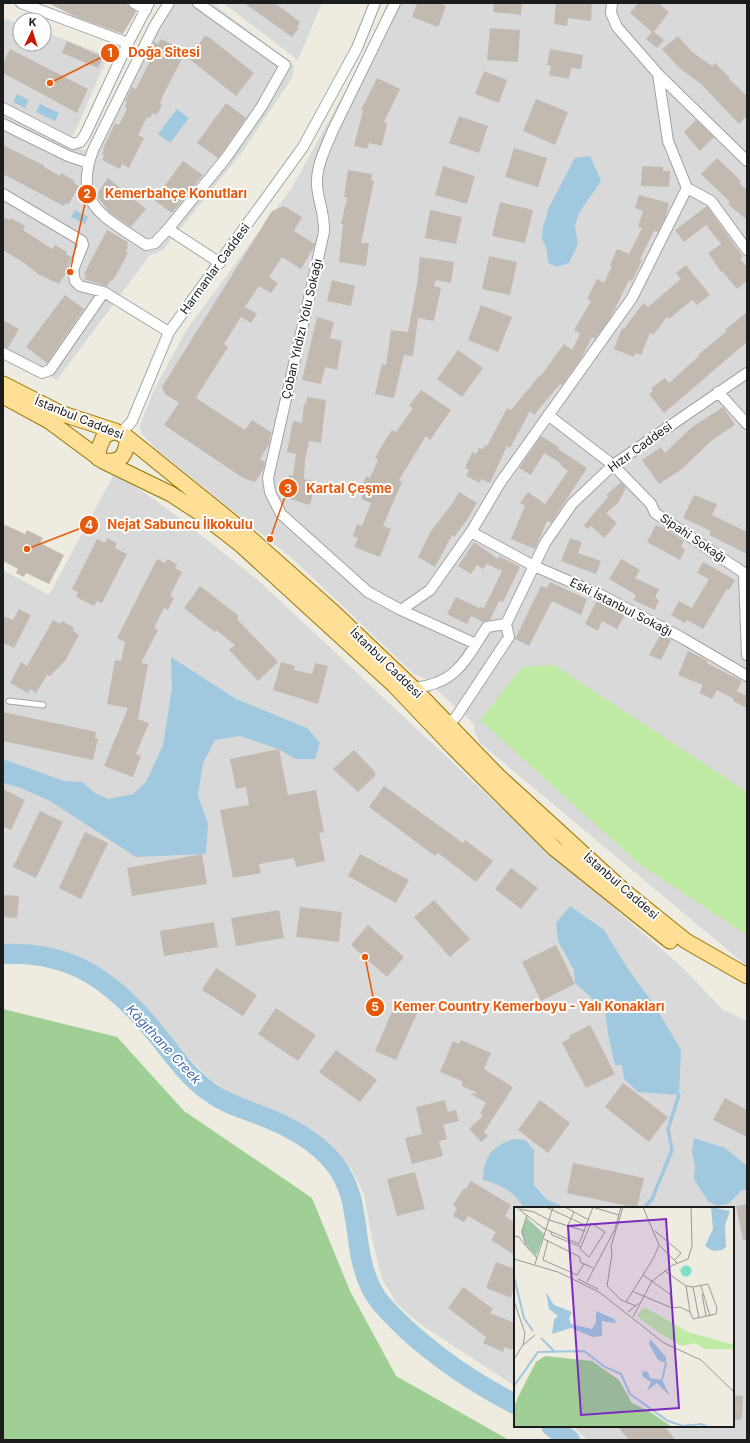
<svg xmlns="http://www.w3.org/2000/svg" width="750" height="1443" font-family="Inter,sans-serif">
<rect width="100%" height="100%" fill="#eeebe1"/>
<path fill="#dad9d9" d="M162 3H212L294 65 292 78 243 151 163 250 150 255 57 380 3 353V110L80 149 88 150 92 146 151 19Z
M223 3H322L298 60Z
M389 3H747V966L480 743 475 732 474 724 424 678 415 675 293 559 155 448 141 433 140 425 153 392 185 332 293 186 365 55Z
M3 18 20 24V44H44V32L108 56 75 132 71 137H66L3 103Z
M115 472 173 513 259 581 532 837 682 967 723 1010 747 1021V1440H587L573 1426H733V1208H515V1386L420 1324 397 1304 382 1279 372 1239 364 1194 352 1170 335 1152 306 1135 247 1105 209 1078 113 981 80 962 25 949 3 952V570L49 595Z"/>
<path fill="#bfeba5" d="M554 665 747 792V935L639 864 480 720 522 667Z"/>
<path fill="#9fcf94" d="M3 1009 117 1037 184 1111 312 1198 350 1291 396 1376 509 1440H3Z"/>
<path fill="#a0c8de" d="M17 94 29 100 25 108 13 102Z
M40 104 59 113 55 121 36 112Z
M177 109 189 118 170 143 158 134Z
M590 156 601 181 579 213 575 226 578 244 569 263 557 267 548 263 547 250 542 239 543 227 549 207 575 158Z
M75 210 88 217 85 224 71 217Z
M171 657 236 699 307 728 320 743 315 759H296L278 749 240 736 215 740 203 763 198 796 208 824 206 854 136 857 50 801 21 788 3 783V759L64 781 82 782 95 793 108 799 133 794 146 782 163 745 172 688Z
M570 906 604 930 630 972 654 1004 681 1050 679 1095 638 1092 624 1079 622 1065H615L608 1034 605 1010 575 983 574 970 558 941 556 923Z
M694 1138 725 1148 747 1166V1190H742L728 1204 717 1206 708 1201 694 1179 695 1165 692 1151Z
M513 1139 525 1140 534 1150V1185L546 1199 566 1208H524C514 1191 502 1185 483 1180 484 1156 491 1147 513 1139Z"/>
<g fill="none" stroke-linecap="round" stroke-linejoin="round">
<path stroke="#a0c8de" stroke-width="3.5" d="M644 1208 652 1199 672 1150 668 1129 679 1095"/>
<path stroke="#a0c8de" stroke-width="20" d="M3 954C73 951 114 982 157 1035 174 1056 188 1077 211 1093 225 1103 241 1108 257 1114 284 1124 315 1140 333 1162 357 1191 354 1224 361 1258 364 1271 368 1284 375 1295 384 1309 396 1319 407 1330 440 1360 476 1384 515 1404
M551 1426 570 1440"/>
</g>
<path fill="#c2bab1" d="M48 3H126L136 12 123 34 76 17Z
M244 3H275L300 22 297 27 299 28 292 37Z
M417 3H439L446 6 438 27 412 17Z
M494 3H522L521 15 493 12Z
M556 3H592L591 21 568 18 567 26 554 24Z
M638 3H658L669 12 654 32 664 40 657 48 646 39 652 32 630 13Z
M490 28 520 30 518 62 487 60Z
M205 36 210 38 254 73 236 96 188 58Z
M678 36 692 52 712 66 715 63 730 78 729 79 747 96V116L739 124 700 83 679 68 662 49Z
M161 39 186 51 161 99 162 100 160 104 162 105 157 115 153 113 150 118 147 117 138 135 144 138 129 168 122 164 120 169 102 160 104 155 102 154 104 150 103 149 115 123 119 125 127 109 125 107 127 102 125 101 132 87 136 89 151 59 147 57 154 42 158 44Z
M67 41 103 57 98 68 62 53Z
M10 49 88 89 77 113 3 73V63Z
M550 49 583 55 581 69 571 68 569 79 549 75 551 66 547 65Z
M484 71 507 80 499 103 475 94Z
M377 78 400 89 384 122 387 123 382 146 369 143 367 149 354 146 363 110H361Z
M536 99 568 112 555 145 523 131Z
M226 103 246 118 218 158 197 143Z
M459 116 488 126 479 153 449 143Z
M696 120 714 137 700 151 684 132Z
M3 145 45 166 44 167 60 176 61 173 75 181 74 183 79 186 69 204 66 203 64 206 3 174Z
M514 148 547 158 538 187 505 177Z
M717 158 741 181 739 183 747 190V220L728 204 730 202 701 174Z
M183 161 203 175 172 213 154 200Z
M443 166 475 176 467 204 435 195Z
M642 166 663 167V171H670L669 187 641 186Z
M348 170 372 174 371 180 374 181 361 243H369L366 266 339 262 343 224H341L347 198 344 197Z
M108 178 146 209 131 227 110 213 96 195Z
M639 195 669 203 666 216 658 232 654 231 640 259 642 260 632 281 629 280 611 317 595 339 592 337 582 357 562 385 560 384 534 415 530 411 510 448 507 446 490 483 481 479 480 483 466 476 469 470 465 468 472 452 476 454 479 448 483 449 485 445 487 446 507 408 511 410 539 376 540 377 564 344 572 350 580 334 574 330 591 301 587 299 597 279 604 283 612 266 610 265 617 249 629 254 642 228 638 227 643 211 635 208Z
M500 202 533 210 525 243 492 236Z
M284 206 302 217 294 231 315 244 313 249 301 269 282 257 269 277 278 283 271 293 259 286 245 307 257 314 251 323 241 317 224 344 228 347 196 398 245 430 252 420 272 433 269 438 270 439 269 444 260 459 265 462 263 470 255 482 243 478 164 425 179 403 165 394 162 387 272 211Z
M707 206 743 257 740 259 747 267V281L737 289 722 271 721 272 708 253 721 244 706 225 684 242 675 230Z
M430 210 462 217 456 244 425 238Z
M3 217 10 220 11 218 25 226 23 230 52 249 55 245 67 252 66 254 71 257 67 266V272L59 284 38 274 24 263 3 250Z
M107 230 128 242 127 245 128 246 126 252 128 253 118 272 112 281 111 280 108 285 106 286 84 279 86 275 84 274Z
M489 256 517 262 510 295 482 289Z
M420 257 454 262 451 283 436 280 434 286 441 288 434 321 418 318 413 356 404 355 394 398 375 394 382 364 386 365 391 330 408 332 417 284Z
M686 265 710 295 697 305 692 300 669 319 667 317 653 335 650 333 641 355 635 353 634 357 614 349 622 328 624 329 643 303 648 307 681 279 676 273Z
M332 280 355 286 351 306 327 301Z
M65 295 84 309 47 363 26 347Z
M481 305 512 317 498 352 468 340Z
M747 312V342L664 413 649 394 653 391 651 388 665 378 669 383 699 356 698 355 727 331 725 330Z
M317 317 334 322 330 338 342 341 337 370 325 367 321 384 302 380Z
M3 320 19 329 8 348 3 347Z
M458 350 483 368 462 397 437 379Z
M421 390 451 410 430 440 426 436 399 480 402 482 383 526 391 529 380 557 354 547 358 538 353 536 357 524 362 526 371 503 361 499 365 488 362 486 366 476 370 478 378 460 375 458 381 447 392 430 396 432 413 408 409 406Z
M307 397 326 400 321 443 309 441 305 460 304 479 313 481 311 486 315 487 310 505 283 497 289 475 293 476 296 454 287 452 293 421 302 423 304 404H306Z
M723 407 735 425 711 441 682 469 659 484 642 460 661 447 665 453 692 427Z
M541 436 559 447 558 449 587 468 551 523 547 521 535 549 511 539 525 506 520 503 528 492 545 504 568 471 560 465 562 464 544 453 531 475 519 468Z
M621 482 626 488 618 503 606 513 617 523 604 538 591 526 587 529 584 525 608 497 606 495Z
M459 492 477 503 467 520 454 537 452 535 435 567 418 557 431 531 452 504Z
M694 495 717 504 712 515 747 532V554L709 535 711 531 683 518Z
M3 524 25 534 27 530 43 538 40 543 64 555 49 584 26 573 24 577 16 573 18 569 3 561Z
M656 525 665 528 684 541 681 547 685 549 680 560 647 542Z
M107 538 117 543 115 548 127 554 102 603 97 601 94 606 76 597 78 592 72 589 97 539 105 543Z
M570 538 582 542 578 553 601 561 596 574 561 561Z
M474 542 498 559 499 556 520 567 503 602 499 601 490 620 483 622 471 616 467 624 447 614 456 597 479 608 480 607 484 608 502 571 487 564 483 569 477 565 471 574 458 566Z
M157 559 165 563 167 559 177 564 175 568 182 572 170 596 174 598 168 610 164 608 154 628 158 630 141 663 148 664 138 719 149 723 136 754 141 756 133 777 104 766 128 708 107 704 115 660 121 661 125 642 117 638Z
M621 559 640 570 635 578 659 589 655 598 659 600 655 610 633 600 636 595 609 579Z
M703 562 735 580 729 590 727 589 703 629 687 620 685 623 671 615 679 601 692 608 709 579 697 573Z
M550 582 587 599 581 615 552 601 529 646 515 639 541 586 547 588Z
M200 586 239 616 237 619 278 662 258 681 229 650 235 645 216 630 215 632 184 608Z
M597 600 625 615 617 629 602 621 598 631 585 624Z
M19 609 31 615 14 648 3 643V616L13 620Z
M53 620 60 624 62 621 74 628 73 631 79 635 65 661 50 676 47 675 36 693 30 689 28 693 10 683 21 662 27 666Z
M661 634 671 640 661 660 649 655Z
M688 651 708 661 707 663 742 681 737 691 747 696V708L733 701 734 699 717 690 712 699 699 693 703 685 678 675Z
M281 662 295 666 294 670 312 674 315 663 328 666 318 704 273 690Z
M3 712 96 732 95 738 98 739 93 760 3 741Z
M279 749 288 795 316 790 324 832 319 833 325 861 296 867 294 858 259 864 261 873 233 878 220 810 249 805 246 787 236 789 230 759Z
M354 750 375 772V776L358 792 333 769Z
M384 786 463 843 465 840 493 861 476 882 438 853 435 856 369 807Z
M3 789 25 800 11 830 3 826Z
M40 811 63 822 36 878 13 867Z
M85 832 108 843 81 899 59 888Z
M202 854 207 884 132 896 127 868Z
M360 854 409 880 396 903 348 876Z
M511 868 538 888 521 909 495 889Z
M3 895 19 896 17 918 3 917Z
M434 900 470 939 450 957 414 917Z
M300 907 342 912 339 942 296 937Z
M279 910 284 938 236 946 231 918Z
M214 922 218 947 164 956 160 931Z
M368 925 404 957 387 977 351 945Z
M556 945 575 984 541 1001 522 962Z
M216 968 257 995 243 1016 202 990Z
M397 1000 419 1009 396 1060 375 1051Z
M276 1008 316 1035 298 1061 258 1034Z
M590 1025 615 1074 586 1088 562 1043 570 1038 569 1036Z
M461 1040 491 1053 484 1069 513 1087 484 1132 488 1136 481 1142 469 1129 483 1116 480 1114 486 1103 471 1094 477 1093 462 1086V1081L440 1072 453 1041 459 1044Z
M336 1050 377 1080 360 1102 319 1072Z
M623 1083 668 1117 649 1142 605 1107Z
M725 1098 747 1110V1137L713 1120Z
M445 1100 448 1112 456 1110 459 1121 443 1125 447 1139 439 1141 443 1156 412 1164 405 1138 422 1134 416 1107Z
M540 1100 570 1123 548 1153 518 1130Z
M573 1163 644 1178 637 1208 567 1193Z
M415 1172 425 1209 397 1216 387 1179Z
M471 1181 511 1205 505 1216 515 1223V1255L491 1240 496 1232 468 1216 464 1222 453 1216 457 1208 453 1205 464 1188 466 1189Z
M747 1204V1240H743L736 1206Z
M496 1262 515 1269V1286L511 1298 486 1288Z
M463 1287 493 1309 490 1313 515 1323V1342L512 1350 505 1347 503 1352 483 1343 486 1337 448 1308Z
M733 1395 743 1396 742 1419 733 1421Z
M617 1426H664L676 1440H629Z"/>
<g fill="none" stroke-linecap="round" stroke-linejoin="round">
<g stroke="#a3a3a3" stroke-width="7">
<path id="lane" d="M9 701 43 705"/>
</g>
<g stroke="#a3a3a3" stroke-width="12">
<path id="street" d="M21 3 128 43
M134 3 146 10
M169 3 155 25 93 150C72 207 106 217 146 245L155 243 168 229 226 158 262 106 285 65 198 3
M395 3 333 130C326 147 316 166 317 185 318 201 325 215 324 232L268 478 270 492 281 514 368 592 401 610 476 644
M612 3 611 13 617 27 658 74 668 141 687 188 711 201 747 250
M658 74 747 161
M3 108 73 144 80 142 85 135 128 43 149 3
M3 124 68 156 89 163
M3 194 82 241 83 245 73 270 75 281 80 286 104 292 169 332
M168 229 220 263
M3 353 42 373 50 370 104 292
M718 392 747 424
M548 415 613 465 651 504 655 513 744 573 747 655
M121 433 132 421 169 332 303 147 357 48 375 3
M471 532 534 566 601 595 684 639 747 676
M401 610 430 590 471 532 500 483 632 298 687 188
M413 688C457 684 465 660 487 627L506 624
M448 724 456 717 509 637 506 624 534 566 545 543 572 504 613 465 747 373"/>
</g>
<g stroke="#957500" stroke-width="17">
<path id="primary" d="M3 384 60 413 115 431 128 438 232 522 331 610 413 688 498 776 624 891 686 941 747 976
M3 396 49 421 103 461 171 494 203 515 240 544 394 685 453 747 554 848 670 941
M98 458 99 448 104 436 115 431
M103 461C123 463 125 455 128 438"/>
</g>
<use href="#lane" stroke="#fff" stroke-width="5"/>
<use href="#street" stroke="#fff" stroke-width="10"/>
<use href="#primary" stroke="#ffde96" stroke-width="15"/>
</g>
<g text-anchor="middle" stroke-width="4" stroke-linejoin="round" paint-order="stroke">
<g font-size="12" fill="#1c1c1c" stroke="#fff">
<text transform="translate(215 269) rotate(-54)" y="4">Harmanlar Caddesi</text>
<text transform="translate(302 329) rotate(-77)" y="4">Çoban Yıldızı Yolu Sokağı</text>
<text transform="translate(79 418) rotate(22)" y="4">İstanbul Caddesi</text>
<text transform="translate(640 447) rotate(-36)" y="4">Hızır Caddesi</text>
<text transform="translate(693 538) rotate(34)" y="4">Sipahi Sokağı</text>
<text transform="translate(621 607) rotate(27)" y="4">Eski İstanbul Sokağı</text>
<text transform="translate(386 663) rotate(44)" y="4">İstanbul Caddesi</text>
<text transform="translate(621 886) rotate(41)" y="4">İstanbul Caddesi</text>
</g>
<g font-size="13" font-style="italic" fill="#466eaf" stroke="#fff">
<text transform="translate(164 1044) rotate(47)" y="5">Kâğıthane Creek</text>
</g>
</g>
<g transform="translate(514 1207)">
<rect width="220" height="220" fill="#eeebe1"/>
<path d="M132 101 174 125 220 138V142H191L181 136 168 139 145 126 123 109 128 102Z" fill="#bfeba5"/>
<path d="M31 149 78 154 105 173 118 196 135 204 158 220H0V201L4 190 22 155Z" fill="#9fcf94"/>
<path d="M13 11 30 27 22 49 13 39 7 25Z" fill="#a2c8ac"/>
<path d="M166.5 64a5.5 5.5 0 1 1 11 0a5.5 5.5 0 1 1-11 0Z" fill="#7ce1c6"/>
<path d="M197 0 216 4 211 18 212 40 208 43 199 44 191 39 199 22ZM32 85 40 98 58 105 55 111 57 117 78 122 82 115V104L100 112 102 116 88 114V129L79 130 57 121 38 127 40 113 44 109 35 102ZM136 132 152 150V156L144 153 135 137ZM129 164 134 165 136 171 148 173 156 189 143 176 133 184 137 175 128 169Z" fill="#a0c8de"/>
<path fill="none" stroke="#a0c8de" stroke-width="2" d="M0 70 10 111 19 124M27 131 40 144M148 173 152 156M0 179 24 145 70 144 91 160 107 167 116 187 154 214 169 219 187 217 194 220"/>
<path fill="none" stroke="#9a9892" stroke-width="1" d="M2 0 29 21 65 37 79 0M32 0 73 19M51 0 75 13M78 0 105 8M109 0 97 39 98 47 93 79 107 93 122 99M129 0 145 38 163 56M6 2 20 5 35 13 71 24M13 8 8 24 12 39 23 51M77 16 91 25 75 50 66 42ZM54 18 60 5M141 24 167 46 161 53M37 25 38 28 67 40M0 29 5 30 11 38M30 32 66 50V55L79 61M34 33 29 53 63 68 70 57M0 52 44 65 85 85 150 136 187 153 220 185M21 57 39 0M129 68 156 87 158 101M64 72 84 82M73 75 101 22 107 0M172 79 176 105M187 79 196 109M179 80 185 111M120 85 158 101 166 100 176 105 179 112 202 107 203 101 194 77 179 80 172 79 151 64M188 87 192 109M0 94 11 126 9 138M112 95 139 52 145 38M114 105 125 96M119 110 138 74 159 58 174 52 178 39 177 0M0 152 9 138 21 128"/>
<path fill="#7b2cbf" fill-opacity="0.15" stroke="#7b2cbf" stroke-width="2" d="M152 12 165 201 67 208 54 19Z"/>
<rect width="220" height="220" fill="none" stroke="#1c1c1c" stroke-width="2"/>
</g>
<path fill="none" stroke="#e8590c" stroke-width="1.5" d="M50 83L110 53M70 272L87 194M270 539L288 488M27 549L89 525M365 957L375 1007"/>
<g fill="#e8590c" stroke="#fff" stroke-width="1.5">
<circle cx="50" cy="83" r="4"/>
<circle cx="70" cy="272" r="4"/>
<circle cx="270" cy="539" r="4"/>
<circle cx="27" cy="549" r="4"/>
<circle cx="365" cy="957" r="4"/>
<circle cx="110" cy="53" r="10"/>
<circle cx="87" cy="194" r="10"/>
<circle cx="288" cy="488" r="10"/>
<circle cx="89" cy="525" r="10"/>
<circle cx="375" cy="1007" r="10"/>
</g>
<g font-size="12" text-anchor="middle" font-weight="bold" fill="#fff">
<text x="110" y="57">1</text>
<text x="87" y="198">2</text>
<text x="288" y="493">3</text>
<text x="89" y="529">4</text>
<text x="375" y="1011">5</text>
</g>
<g font-size="13" text-anchor="middle" font-weight="bold" fill="#e8590c" stroke="#fff" stroke-width="4" stroke-linejoin="round" paint-order="stroke">
<text x="164" y="57">Doğa Sitesi</text>
<text x="176" y="198">Kemerbahçe Konutları</text>
<text x="349" y="493">Kartal Çeşme</text>
<text x="180" y="529">Nejat Sabuncu İlkokulu</text>
<text x="529" y="1011">Kemer Country Kemerboyu - Yalı Konakları</text>
</g>
<rect width="750" height="1443" fill="none" stroke="#1c1c1c" stroke-width="8"/>
<g transform="translate(32 32) rotate(4)"><circle r="19" fill="#ffffff" stroke="#a4a4a4"/>
<path d="M0-3L7 15L0 10L-7 15Z" fill="#c91800"/>
<text y="-6" font-size="11" font-weight="bold" text-anchor="middle" fill="#1c1c1c">K</text>
</g>
</svg>
